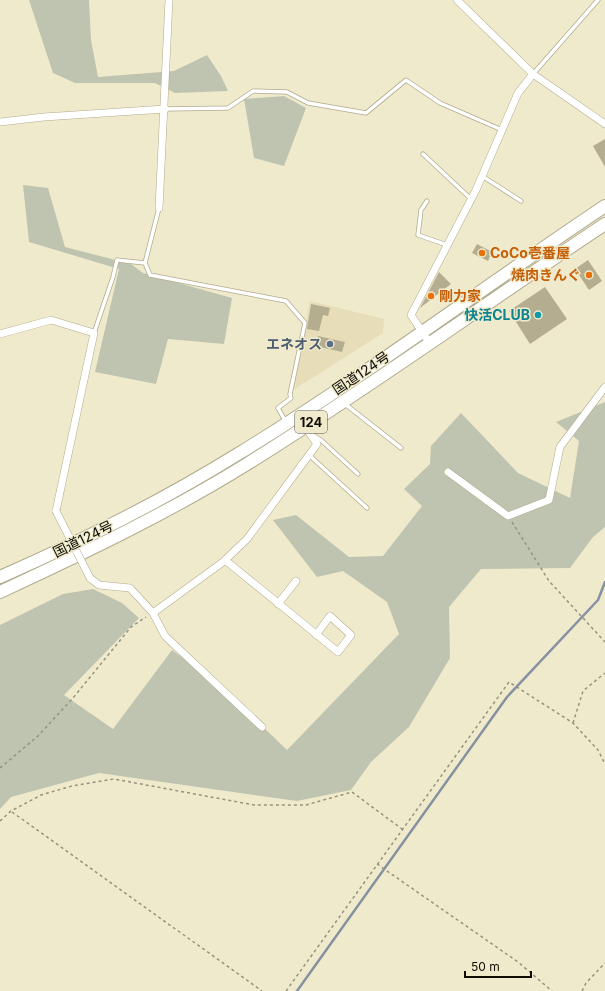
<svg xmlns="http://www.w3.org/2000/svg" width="605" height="991" font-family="Inter,'Noto Sans JP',sans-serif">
<rect width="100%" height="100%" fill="#f0eacc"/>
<path fill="#e7deb9" d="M310 301 384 319 383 333 293 390Z"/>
<path fill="#bfc4b0" d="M29 0H89L91 40 98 77 174 71 207 55 221 76 228 91 175 93 155 83H75L53 73Z
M284 96 306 108 284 166 254 158 244 99Z
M23 185 48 188 65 247 131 264 143 273 232 298 224 344 168 339 156 384 95 372 119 269 29 242Z
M605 402V527L593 537 570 568 481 569 449 607 450 658 409 727 371 762 351 790 297 801 99 773 11 797 0 809V625L63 594 93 589 122 603 139 618 64 695 113 729 172 650 214 680 287 750 399 634 387 602 343 571 317 577 273 520 296 515 349 557 383 556 422 506 404 489 430 464 431 446 461 413 518 473 570 498 579 441 556 422Z"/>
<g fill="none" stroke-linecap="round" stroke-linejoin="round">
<path stroke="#8692a1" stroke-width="2.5" d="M297 991 507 697 598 600 605 582"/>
</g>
<path fill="#b4ad90" d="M605 139V167L593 146Z
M477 244 492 252 488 261 472 253Z
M588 260 602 281 589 290 575 269Z
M439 272 451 284 420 308Z
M545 287 567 319 530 344 509 311Z
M311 304 330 308 328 316 323 315 319 331 307 329Z
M318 336 345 342 342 352 316 346Z"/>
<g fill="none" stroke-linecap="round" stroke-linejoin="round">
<g stroke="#b1ab8e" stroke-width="5">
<path id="service" d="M533 74 598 0
M165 109 228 108 253 91 287 92 308 103 366 113 406 80 440 103 502 130
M423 154 471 199
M482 176 521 201
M427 201 421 210 418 235 447 245
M145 263 150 275 286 301 305 323 290 394 291 398 278 408 286 422
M94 333 113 277 117 260 145 263 159 208
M345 404 401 448
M313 435 322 441 358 474
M309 455 367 508"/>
</g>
<g stroke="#b1ab8e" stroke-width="8">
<path id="minor" d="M457 0 533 74 605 124
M0 122 44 117 165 109
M159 208 169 0
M0 334 51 320 94 333 56 511
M429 342 411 315 476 190 518 93 533 74
M448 472 508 516 549 500 560 447 605 387
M225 560 338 652 351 635 330 616 316 635
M90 578 99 585 130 588 153 613
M278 604 296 581
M262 727 165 636 153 613 223 562 247 539 309 455 317 444 298 416"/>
</g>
<g stroke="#b1ab8e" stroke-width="14">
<path id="trunk" d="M0 577C82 541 162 501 238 454 364 377 482 288 605 206
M0 592C84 553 168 513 247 464 369 388 486 303 605 224"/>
</g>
<path stroke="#97927d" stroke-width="1.5" stroke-dasharray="3 3" stroke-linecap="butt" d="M512 522 549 581 605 642
M573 723 583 691 605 673
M0 768 38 736 73 698 131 627 146 617
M12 812 262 991
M0 821 11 811 41 795 72 786 114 779 254 805H306L352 792 402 829
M377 864 518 962 552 991
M286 991 509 682 573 723 598 750 605 764
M582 991 586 983 605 963"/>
<use href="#service" stroke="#fff" stroke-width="3.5"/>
<use href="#minor" stroke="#fff" stroke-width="7"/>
<use href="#trunk" stroke="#fff" stroke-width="12"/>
<g stroke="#b1ab8e" stroke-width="8" stroke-linecap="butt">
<path id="minor-bridge" d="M56 511 90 578"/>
</g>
<use href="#minor-bridge" stroke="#fff" stroke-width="7"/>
</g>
<g fill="#e8710a" stroke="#f0eacc" stroke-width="1.5">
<circle cx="482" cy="253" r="4"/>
<circle cx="589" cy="275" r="4"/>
<circle cx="431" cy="296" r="4"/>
</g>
<circle fill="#0f9aa8" stroke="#f0eacc" stroke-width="1.5" cx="538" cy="315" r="4"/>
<circle fill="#5c6f8a" stroke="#f0eacc" stroke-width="1.5" cx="330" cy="344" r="4"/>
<g text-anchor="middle" stroke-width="3" stroke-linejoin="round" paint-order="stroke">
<rect fill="#f0eacc" stroke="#524f3f" stroke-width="1" x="295" y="411" width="32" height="22" rx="3"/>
<g font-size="13" font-weight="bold" fill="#0e0c03">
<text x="311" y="427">124</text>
</g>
<g font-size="14" font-weight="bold" fill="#c56008" stroke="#f0eacc" text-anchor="start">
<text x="490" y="258">CoCo壱番屋</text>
<text x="581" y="280" text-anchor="end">焼肉きんぐ</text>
<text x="439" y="301">剛力家</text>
</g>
<g font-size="14" font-weight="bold" fill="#0d838f" stroke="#f0eacc" text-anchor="end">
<text x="530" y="320">快活CLUB</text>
</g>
<g font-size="14" font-weight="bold" fill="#4e5e75" stroke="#f0eacc" text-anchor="end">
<text x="322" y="349">エネオス</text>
</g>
<g font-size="14" fill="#0e0c03" stroke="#f0eacc">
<text transform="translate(361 373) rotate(-34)" y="5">国道124号</text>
<text transform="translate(83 539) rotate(-26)" y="5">国道124号</text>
</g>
</g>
<path d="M465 971v6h66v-6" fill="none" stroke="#0e0c03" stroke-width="2"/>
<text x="471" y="971" font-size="12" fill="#0e0c03" stroke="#f0eacc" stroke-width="3" paint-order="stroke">50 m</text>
</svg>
